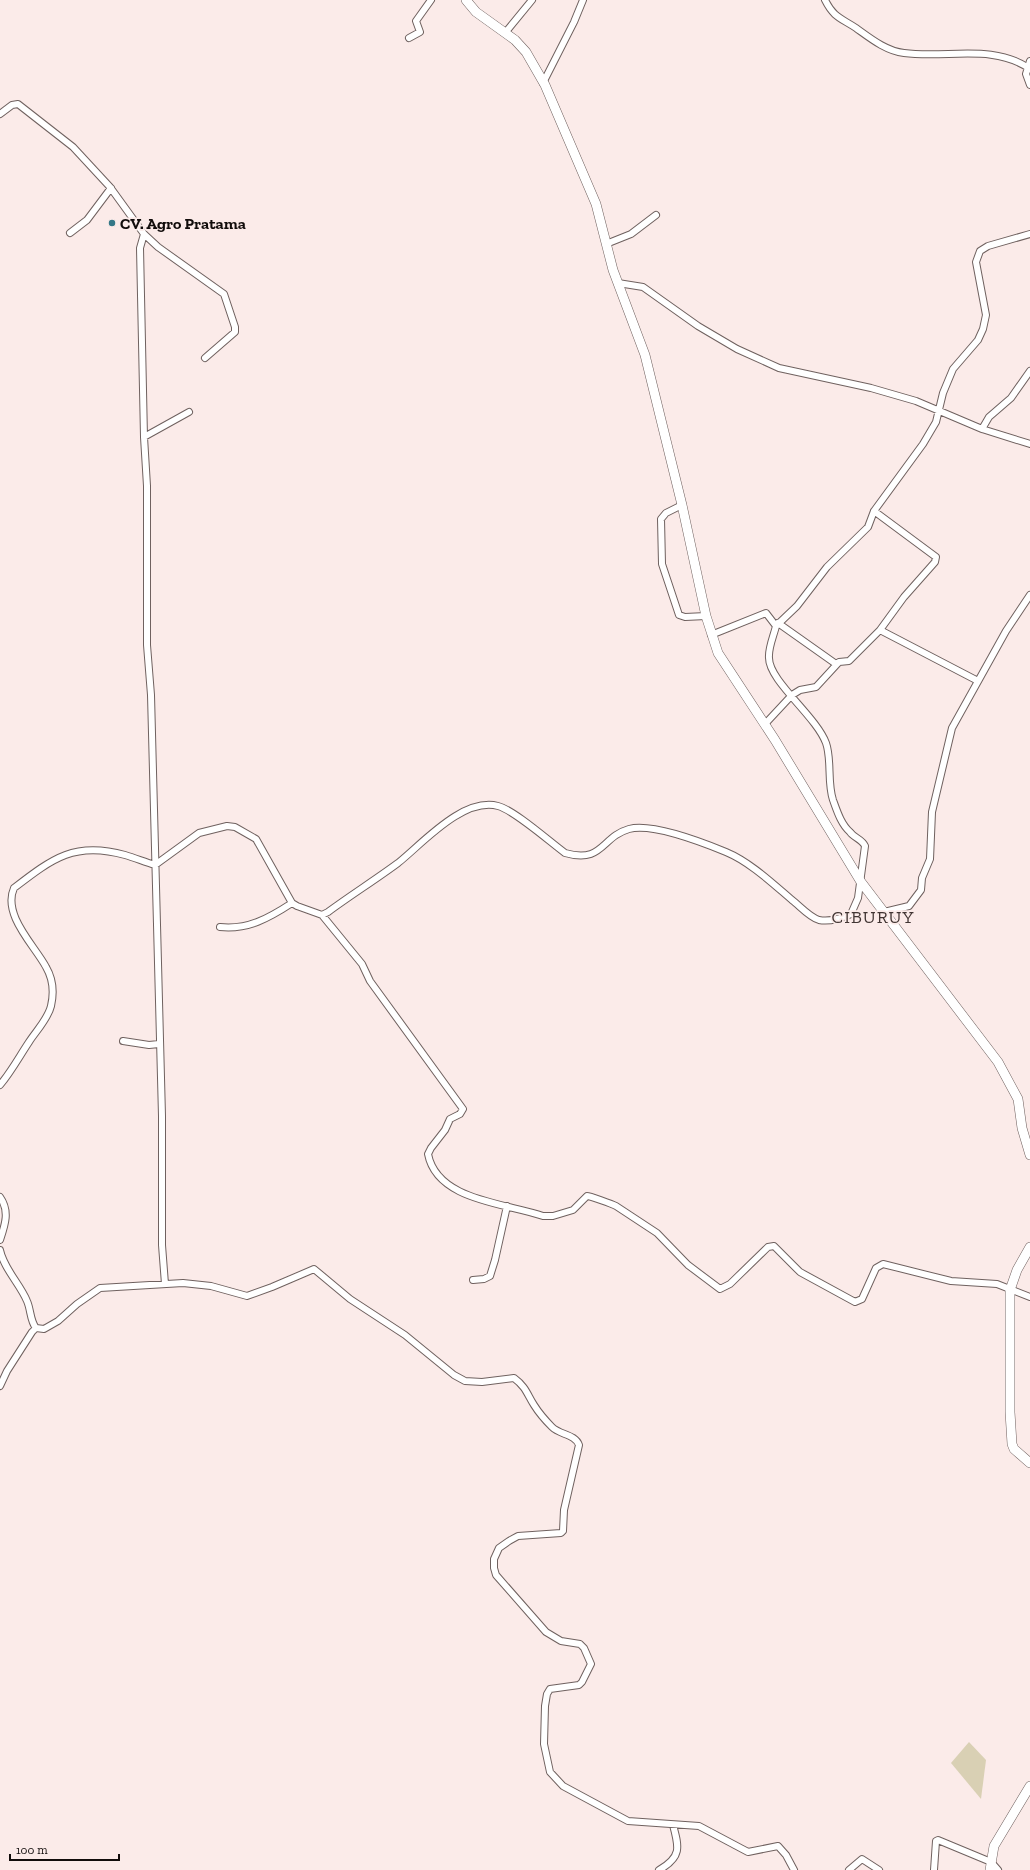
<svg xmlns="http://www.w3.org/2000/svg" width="1030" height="1870" font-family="'Zilla Slab',serif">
<rect width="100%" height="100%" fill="#fbebe9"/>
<path fill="#d9d0b4" d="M969 1742 986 1760 981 1799 951 1763Z"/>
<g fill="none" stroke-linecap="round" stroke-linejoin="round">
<g stroke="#6f615f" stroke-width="8">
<path id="street" d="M825 0C834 18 841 18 856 28 870 38 886 51 904 53 946 59 993 43 1030 69
M505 33 532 0
M409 38 420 32 416 21 431 0
M1030 61 1026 74 1030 85
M543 83 574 22 583 0
M0 114 12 105 18 104 73 147 110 187 144 234 158 247 224 294 235 327V332L205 358
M70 233 87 220 111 188
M606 244 631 234 656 215
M618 283 643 287 698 326 737 349 779 368 871 388 916 401 982 429 1030 444
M982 429 989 417 1011 398 1030 371
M144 437 140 248 144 234
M682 505 666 513 661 519 662 564 679 615 685 617 706 616
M874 511 936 557 935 562 904 597 880 630
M778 623 836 664
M711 635 766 613 776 626 797 606 827 567 868 527 874 511 923 444 936 422 943 393 953 369 978 340 983 329 986 315 976 262 980 251 988 246 1030 234
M765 724 792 695 800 690 816 687 839 662 849 661 880 630 978 681
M884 912 909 906 921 890 922 878 930 859 932 812 952 728 1006 631 1030 595
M322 915 362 964 370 981 463 1109 460 1114 450 1119 445 1130 431 1148 428 1154C437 1201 506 1203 543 1216H553L573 1210 587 1196C590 1196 612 1204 616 1206L657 1233 688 1265 720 1289 730 1284 768 1247 774 1246 800 1272 855 1302 862 1299 876 1268 883 1264 951 1281 997 1284 1030 1297
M220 927C248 930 269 918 292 903
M123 1041 149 1045 159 1044
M0 1085C11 1072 19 1057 29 1042 36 1031 48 1019 51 1006 54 993 53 979 46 967 35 946 2 915 14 888 53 858 75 841 125 855 135 858 145 862 155 865L199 833 227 826 235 827 256 839 292 903 297 906 322 915 328 912C351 895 375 880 398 863 423 843 463 797 498 806 514 810 550 842 565 853 603 864 601 837 629 829 652 823 704 843 726 852 750 862 772 883 792 900 800 906 809 917 819 920 829 922 842 918 851 914L858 898 865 846C862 839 854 838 850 832 841 824 837 811 833 800 827 782 832 760 826 743 816 716 769 681 769 658 768 648 774 635 776 626
M0 1197C10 1211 5 1225 0 1240
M0 1250C4 1269 20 1284 27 1301 31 1310 30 1321 36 1328
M473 1280 484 1279 490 1276 495 1260 507 1206
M165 1284 162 1245V1116L151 695 147 645V486L144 437 189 412
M0 1386 7 1371 32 1332 36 1328 44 1329 58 1321 77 1304 100 1288 183 1283 211 1286 247 1296 272 1287 314 1269 350 1299 405 1335 454 1375 465 1381 482 1382 514 1378C526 1387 527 1394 534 1405 539 1413 545 1420 552 1427 560 1435 575 1434 579 1445L564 1510 563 1531 561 1533 518 1536 509 1541 499 1548 494 1559V1568L496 1575 546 1632 561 1641 580 1644 584 1648 591 1664 582 1682 579 1685 550 1689 547 1694 545 1706 544 1744 550 1772 563 1786 628 1821 699 1826 748 1852 778 1846 786 1855 794 1870
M659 1870C682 1857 679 1847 673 1825
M849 1870 862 1859 879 1870
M934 1870 936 1841 938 1840 991 1862 998 1870"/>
</g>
<g stroke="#6f615f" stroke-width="10">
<path id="secondary" d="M466 0 476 12 515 40 526 52 545 85 596 204 613 270 645 355 682 505 706 616 718 653 775 740 861 882 998 1062 1018 1099 1022 1128 1030 1155
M1030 1247 1017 1270 1010 1290V1412L1012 1444 1014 1449 1030 1463
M990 1870 994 1846 1030 1786"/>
</g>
<use href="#street" stroke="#fff" stroke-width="6"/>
<use href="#secondary" stroke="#fff" stroke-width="9"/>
</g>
<circle fill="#347787" stroke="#fbebe9" stroke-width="1.5" cx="112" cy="223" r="4"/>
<g text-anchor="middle" stroke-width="3.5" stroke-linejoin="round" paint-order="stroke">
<g font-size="16" font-weight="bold" fill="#110c0b" stroke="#fbebe9" text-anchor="start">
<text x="120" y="229">CV. Agro Pratama</text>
</g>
<g font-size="18" letter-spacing="1" fill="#413533" stroke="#fbebe9">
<text x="873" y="923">CIBURUY</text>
</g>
</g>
<path d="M10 1854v6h109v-6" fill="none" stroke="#110c0b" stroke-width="2"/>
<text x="16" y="1854" font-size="12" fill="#110c0b" stroke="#fbebe9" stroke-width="3" paint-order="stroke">100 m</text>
</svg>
